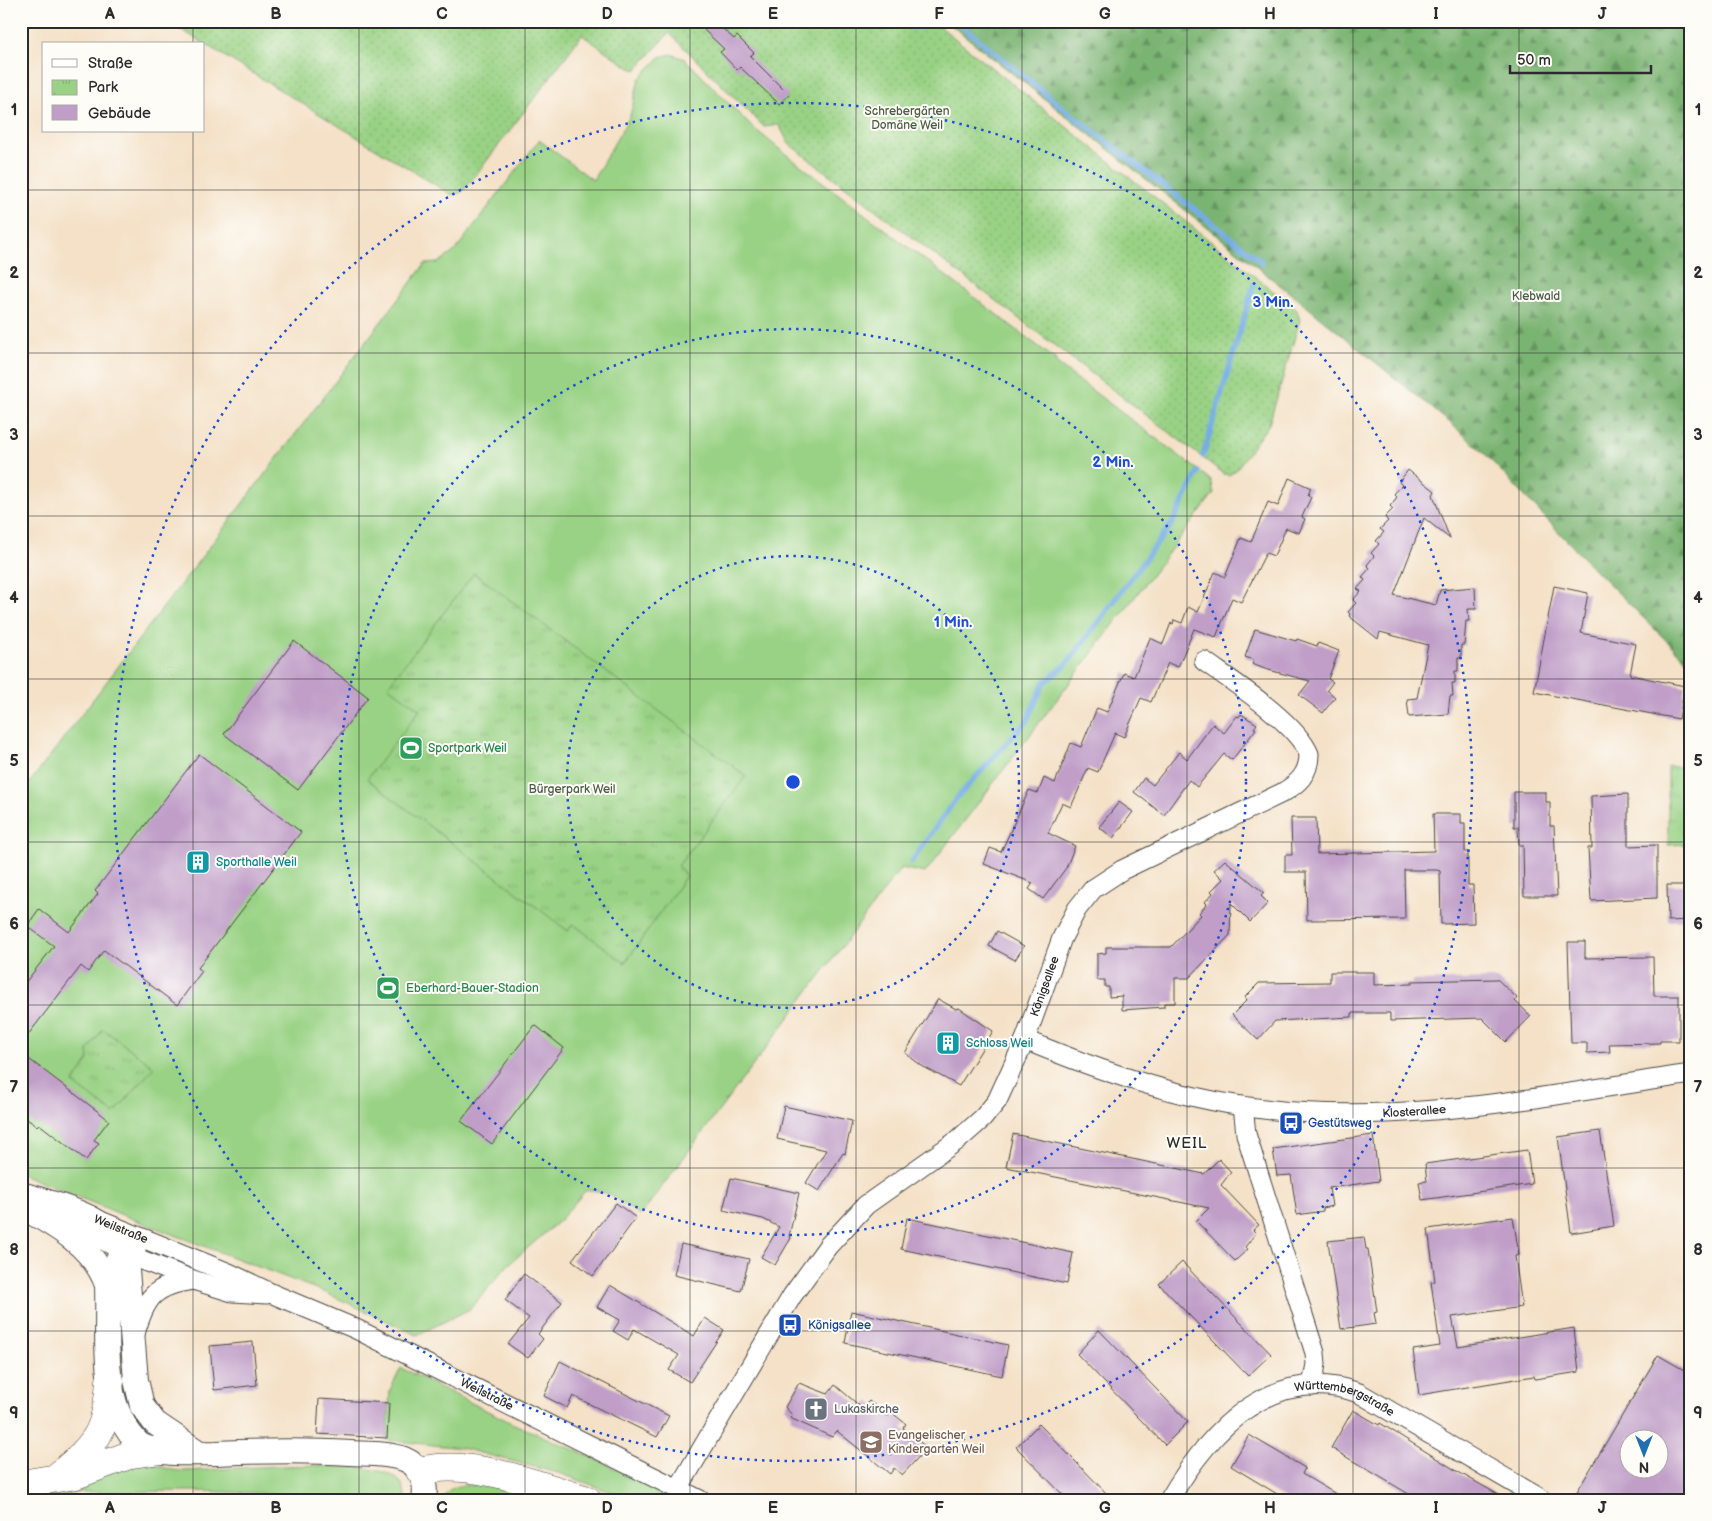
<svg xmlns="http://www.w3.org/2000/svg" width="1712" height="1521" font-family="'Balsamiq Sans',sans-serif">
<defs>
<pattern id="forest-firs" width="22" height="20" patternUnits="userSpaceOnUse" patternTransform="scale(1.25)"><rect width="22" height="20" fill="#7ab472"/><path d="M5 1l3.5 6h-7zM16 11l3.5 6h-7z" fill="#64935e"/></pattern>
<pattern id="park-tufts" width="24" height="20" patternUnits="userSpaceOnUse" patternTransform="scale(1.25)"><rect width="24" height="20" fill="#99d284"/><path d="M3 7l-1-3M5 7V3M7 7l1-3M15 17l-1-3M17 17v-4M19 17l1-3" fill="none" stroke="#84b472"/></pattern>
<pattern id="garden-dots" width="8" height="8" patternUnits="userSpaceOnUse" patternTransform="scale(1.25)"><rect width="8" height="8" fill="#99d284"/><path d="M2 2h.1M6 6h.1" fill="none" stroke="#84b472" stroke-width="1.8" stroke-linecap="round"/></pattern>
</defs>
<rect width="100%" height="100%" fill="#fdfcf7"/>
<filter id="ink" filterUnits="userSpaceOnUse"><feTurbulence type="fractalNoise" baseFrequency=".02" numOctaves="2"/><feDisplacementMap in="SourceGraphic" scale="10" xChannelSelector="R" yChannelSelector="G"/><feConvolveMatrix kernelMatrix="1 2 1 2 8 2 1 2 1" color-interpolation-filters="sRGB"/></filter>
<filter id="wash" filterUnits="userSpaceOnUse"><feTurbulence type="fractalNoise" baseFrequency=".0096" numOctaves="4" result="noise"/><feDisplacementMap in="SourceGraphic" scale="20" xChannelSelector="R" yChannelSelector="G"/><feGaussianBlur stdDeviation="1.12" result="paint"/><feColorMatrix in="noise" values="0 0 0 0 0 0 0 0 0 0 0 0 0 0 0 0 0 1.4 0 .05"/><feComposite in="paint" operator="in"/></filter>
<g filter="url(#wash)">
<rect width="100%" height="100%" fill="#f4e1c7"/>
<path fill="#99d284" stroke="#627e58" d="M671 54 685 59 750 125 778 148 1055 359 1057 364 1202 473 1211 481 1214 493 925 873 901 868 640 1216 609 1194 592 1190 585 1191 560 1220 508 1265 470 1309 417 1335 324 1292 130 1218 21 1174V794L425 264 438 263 454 252 539 140 593 180 630 116 639 79 660 57Z
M401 1368 514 1424 596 1459 679 1500H632L562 1474 461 1448 387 1440 390 1390Z
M131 1462C138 1463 147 1463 154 1465 164 1467 172 1471 183 1471 224 1470 370 1455 397 1479 404 1484 405 1492 405 1500H351L258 1493 195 1491 81 1492 21 1500V1493Z
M484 1483 550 1500H442C453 1480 467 1488 484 1483Z"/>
<path fill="url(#forest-firs)" stroke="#52704e" d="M946 21H1691V665L1589 564 1483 452 1449 422 1295 297Z"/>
<path fill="url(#park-tufts)" stroke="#627e58" d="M474 573 746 776 678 866 686 876 625 963 573 924 568 931 367 779 420 710 388 686Z
M1668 766 1691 768V844L1668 845Z
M103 1029 154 1067 114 1114 73 1083 89 1059 88 1051Z"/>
<path fill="url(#garden-dots)" stroke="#627e58" d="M167 21H933L1297 310 1300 320 1269 424 1235 471 1229 475 1224 474 789 144 779 125 764 127 669 33 636 70 630 68 582 35 486 162 462 192 452 195Z"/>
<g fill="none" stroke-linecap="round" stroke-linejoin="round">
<path stroke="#74ade4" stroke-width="5.5" d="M956 21 1058 104 1261 261V264
M1203 456 1254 284
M912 861 955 800 1026 722 1044 683 1066 665 1173 522 1198 472"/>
</g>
<g id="blocks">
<path fill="#c09ec8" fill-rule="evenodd" d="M714 21 734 39 737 36 754 53 750 56 789 95 779 104 740 67 737 70 720 52 724 49 704 30Z
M1408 470 1435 491 1433 495 1450 539 1424 518 1394 595 1436 605 1440 590 1475 587 1476 609H1468L1469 621H1466L1464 645H1461V658H1458V671H1455V683H1452L1453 696H1450L1448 714 1409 717 1407 699 1417 698 1428 645 1380 632 1378 639 1349 616 1350 614 1348 612 1356 603 1353 600 1361 591 1357 589 1365 580 1362 577 1370 568 1367 565 1374 556 1371 553 1379 544 1376 541 1384 532 1380 529 1388 521 1385 517 1393 509 1390 506 1397 497 1394 494 1402 485 1399 482Z
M1289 478 1311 488 1308 495 1311 497 1302 517 1305 519 1299 533 1286 528 1274 556 1266 553 1241 602 1232 598 1216 637 1194 629 1178 667 1168 663 1151 702 1141 698 1124 737 1115 733 1098 772 1088 768 1071 807 1062 803 1048 833 1075 846 1066 868 1043 899 1029 889 1033 883 984 864 990 848 1001 852 1029 790 1038 793 1044 778 1055 783 1071 743 1081 747 1097 708 1107 712 1124 673 1134 677 1150 638 1163 644 1171 623 1173 624 1174 620 1182 623 1188 607 1198 612 1215 572 1225 577 1241 538 1251 542 1268 502 1278 506Z
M1554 586 1588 593 1581 633 1636 644 1630 675 1685 686 1679 719 1534 692Z
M1255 629 1296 641 1297 639 1317 646 1318 643 1339 651 1328 679 1333 682 1327 690 1335 697 1323 713 1299 695 1310 681 1265 669 1252 664 1254 660 1245 657Z
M294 641 368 697 298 790 224 734Z
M1241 714 1257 724 1254 728 1256 729 1232 760 1224 754 1197 787 1189 780 1164 815 1134 792 1144 778 1153 785 1179 752 1187 759 1213 724 1224 733 1237 716 1239 717Z
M199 754 301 832 198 968 202 971 177 1005 104 950 88 972 81 966 21 1044V988L54 946 27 926 39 909 69 932 98 894 95 891Z
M1514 792H1546V802H1550V826H1554L1557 896H1524L1523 845H1519L1518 827H1514Z
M1628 794V846L1657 845V898L1591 901 1588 848H1592L1591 796Z
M1119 802 1133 812 1113 838 1099 827Z
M1433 814H1461V823H1465V852H1468V885H1473L1474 923 1441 924 1440 871 1437 870H1404L1405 919 1307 920 1306 872H1285V855H1292L1291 818H1316L1317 854 1434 851Z
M1225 860 1264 893 1261 896 1268 903 1250 922 1231 903 1230 935 1189 978H1175V1003H1164V1007L1122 1010V996L1109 997V987H1105V980H1097V954L1106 953V947H1171L1201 915 1199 913 1207 904 1205 902 1213 893 1211 891 1223 879 1214 870Z
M1667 885H1691V920L1668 921Z
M997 931 1024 946 1015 960 989 946Z
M1568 942H1585V958L1653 957 1654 996H1679V1041H1660V1043L1609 1044 1610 1052 1587 1053V1043H1571Z
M1330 972H1374V985L1412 984V981L1497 979 1517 998 1515 1001 1531 1016 1506 1042 1482 1018 1390 1021V1013H1352V1017L1275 1021 1258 1040 1232 1015 1247 1000 1245 997 1259 983 1330 982Z
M938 999 956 1009 959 1008 993 1031 959 1086 922 1066 905 1053Z
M535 1025 564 1048 492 1144 461 1121Z
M21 1053 109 1120 94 1140 99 1143 86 1160 39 1124 37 1126 21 1115Z
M784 1106 852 1121 845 1154 843 1153 819 1191 806 1183 826 1150 777 1139Z
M1600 1131 1614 1226 1571 1233 1558 1137Z
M1013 1134 1204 1174 1219 1159 1231 1172 1221 1185 1259 1225 1253 1230 1256 1233 1245 1247 1248 1249 1235 1261 1196 1221 1209 1208 1006 1167Z
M1373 1135 1379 1181 1329 1188 1332 1206 1323 1208V1211L1297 1215 1291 1175 1277 1176 1273 1149Z
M1527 1150 1532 1184 1422 1200 1419 1182 1427 1181 1425 1164Z
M731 1178 799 1193 789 1236 791 1238 775 1265 761 1257 779 1227 763 1219 723 1210Z
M616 1203 636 1218 593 1276 572 1260Z
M1513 1217 1519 1255 1515 1256 1522 1307 1452 1317 1458 1347 1574 1328 1579 1372 1535 1379 1534 1376 1419 1395 1413 1350 1440 1346 1431 1282 1435 1281 1428 1229Z
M907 1218 1073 1253 1067 1284 901 1249Z
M1364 1237 1366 1249H1368L1377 1312 1374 1313 1376 1324 1341 1329 1328 1241Z
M681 1244 749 1259 741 1291 674 1275Z
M1182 1262 1271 1354 1248 1376 1159 1284Z
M524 1274 562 1302 538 1334 543 1339 528 1358 508 1344 529 1318 505 1300Z
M610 1285 694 1336 705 1318 724 1330 690 1382 669 1370 679 1355 634 1329 628 1340 613 1331 620 1320 597 1307Z
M851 1311 1008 1345 1002 1376 845 1343Z
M1099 1330 1188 1422 1165 1445 1077 1354Z
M253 1342 257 1385 214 1390 210 1346Z
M1658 1355 1691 1374V1500H1572ZM1630 1438H1660V1468H1630Z
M560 1361 669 1416 657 1437 573 1396 567 1408 544 1396Z
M799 1383 828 1394 835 1385 862 1408 869 1401 888 1416 891 1412 906 1424 903 1428 927 1448 902 1475 894 1468 890 1474 837 1431 832 1437 790 1418 792 1415 785 1407Z
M319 1399 389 1403 387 1438 317 1434Z
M1353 1410 1379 1425 1380 1423 1460 1473 1508 1500H1419L1331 1448Z
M1039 1424 1075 1461 1113 1500H1068L1016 1447Z
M1249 1435 1305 1468 1302 1474 1346 1500H1287L1231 1466Z"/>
</g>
</g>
<g filter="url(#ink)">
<use href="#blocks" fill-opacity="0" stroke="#494642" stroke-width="1"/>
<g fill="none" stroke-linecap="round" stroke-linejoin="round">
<g stroke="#494642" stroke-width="21">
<g id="minor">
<path id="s1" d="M1025 1040C1098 1070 1177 1098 1256 1108 1401 1127 1548 1095 1691 1074"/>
<path d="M1243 1106 1246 1134 1315 1353 1316 1364 1312 1386"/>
<path d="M58 1222 101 1239 139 1259 193 1280 232 1292 267 1294"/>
<path id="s2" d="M103 1222 229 1273 273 1294 356 1329 700 1500"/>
<path d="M107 1285 113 1263 118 1255 136 1250"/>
<path d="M135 1334C145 1298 154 1285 193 1280"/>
<path id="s3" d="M678 1489 792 1296 828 1246 866 1205 958 1140 983 1118 997 1101 1025 1040 1062 938 1077 909 1093 889 1122 870 1282 793C1298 784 1309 774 1309 754 1296 722 1233 682 1204 661"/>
<path id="s4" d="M1169 1500C1209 1431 1272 1362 1359 1393L1543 1500"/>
</g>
</g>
<g stroke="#494642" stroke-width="26">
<path id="major" d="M21 1194C54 1204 120 1218 126 1258L136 1380 142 1406 155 1423 198 1452
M21 1207C56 1225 94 1247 107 1285 109 1337 98 1405 140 1445 161 1456 193 1453 216 1453 261 1451 306 1450 350 1453 368 1454 387 1453 404 1459 421 1466 427 1482 424 1500"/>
</g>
<g stroke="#494642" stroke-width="29">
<path id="highway" d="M420 1471C470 1458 538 1485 587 1500
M58 1476C97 1443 106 1433 110 1381
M21 1484 76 1475 132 1454 161 1450"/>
</g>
<use href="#minor" stroke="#fff" stroke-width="19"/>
<use href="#major" stroke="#fff" stroke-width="24"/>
<use href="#highway" stroke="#fff" stroke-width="28"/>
</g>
</g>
<path fill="none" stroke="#2b2b2b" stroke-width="1" stroke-opacity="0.55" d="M193 21V44M359 21V1500M525 21V1500M690 21V1500M856 21V1500M1022 21V1500M1187 21V1500M1353 21V1500M1519 21V1500M193 131V1500M21 190H1691M21 353H1691M21 516H1691M21 679H1691M21 842H1691M21 1005H1691M21 1168H1691M21 1331H1691"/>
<g fill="none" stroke="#1d4ed8" stroke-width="2.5" stroke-dasharray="2.5 5">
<circle cx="793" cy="782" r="226"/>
<circle cx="793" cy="782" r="453"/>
<circle cx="793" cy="782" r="679"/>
</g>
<defs>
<g id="stadium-square" transform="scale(1.25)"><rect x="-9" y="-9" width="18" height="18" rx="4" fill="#2e9e5b" stroke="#fdfcf7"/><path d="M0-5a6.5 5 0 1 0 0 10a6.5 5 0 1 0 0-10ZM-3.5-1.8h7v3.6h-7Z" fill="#fff"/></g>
<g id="building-square" transform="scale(1.25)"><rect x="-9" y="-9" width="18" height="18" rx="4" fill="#0f9aa8" stroke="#fdfcf7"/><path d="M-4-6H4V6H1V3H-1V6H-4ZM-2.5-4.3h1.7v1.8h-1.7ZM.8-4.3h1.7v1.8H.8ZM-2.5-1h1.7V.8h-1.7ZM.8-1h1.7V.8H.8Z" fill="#fff"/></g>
<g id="bus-square" transform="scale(1.25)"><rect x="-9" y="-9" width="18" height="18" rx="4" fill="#1a4fb4" stroke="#fdfcf7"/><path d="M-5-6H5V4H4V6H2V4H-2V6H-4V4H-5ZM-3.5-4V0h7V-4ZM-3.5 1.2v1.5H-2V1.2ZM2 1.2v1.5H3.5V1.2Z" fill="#fff"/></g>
<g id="church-square" transform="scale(1.25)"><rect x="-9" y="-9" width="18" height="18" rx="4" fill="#6b7280" stroke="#fdfcf7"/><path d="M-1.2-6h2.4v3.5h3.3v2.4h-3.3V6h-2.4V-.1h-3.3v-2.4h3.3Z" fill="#fff"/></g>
<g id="school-square" transform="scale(1.25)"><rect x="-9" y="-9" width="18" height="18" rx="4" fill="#8d6e63" stroke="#fdfcf7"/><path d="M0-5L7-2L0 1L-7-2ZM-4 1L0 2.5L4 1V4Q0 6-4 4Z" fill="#fff"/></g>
</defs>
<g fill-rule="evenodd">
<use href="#stadium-square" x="411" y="748"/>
<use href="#building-square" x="198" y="862"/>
<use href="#stadium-square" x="388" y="988"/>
<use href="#building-square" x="948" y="1043"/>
<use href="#bus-square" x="1291" y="1123"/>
<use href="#bus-square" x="790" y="1325"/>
<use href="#church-square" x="816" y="1409"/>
<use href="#school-square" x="871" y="1442"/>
</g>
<g text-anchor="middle" stroke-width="4" stroke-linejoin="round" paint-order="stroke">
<g font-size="12" fill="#4c5d46" stroke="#fdfcf7">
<text x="907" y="115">Schrebergärten<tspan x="907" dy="14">Domäne Weil</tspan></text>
<text x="1536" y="300">Klebwald</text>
<text x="572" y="793">Bürgerpark Weil</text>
</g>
<g font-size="12" fill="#27864d" stroke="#fdfcf7" text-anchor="start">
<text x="428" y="752">Sportpark Weil</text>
<text x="406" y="992">Eberhard-Bauer-Stadion</text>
</g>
<g font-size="12" fill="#0d838f" stroke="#fdfcf7" text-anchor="start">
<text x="216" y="866">Sporthalle Weil</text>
<text x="966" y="1047">Schloss Weil</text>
</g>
<g font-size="12" fill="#2b2b2b" stroke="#fdfcf7">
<text dy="4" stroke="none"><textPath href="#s3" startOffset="634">Königsallee</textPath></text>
<text dy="4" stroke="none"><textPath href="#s1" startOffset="400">Klosterallee</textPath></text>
<text transform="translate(121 1229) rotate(22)" y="4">Weilstraße</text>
<text dy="4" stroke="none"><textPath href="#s2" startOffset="421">Weilstraße</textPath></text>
<text dy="4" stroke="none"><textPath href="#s4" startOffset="226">Württembergstraße</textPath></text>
</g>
<g font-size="12" fill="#164399" stroke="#fdfcf7" text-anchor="start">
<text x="1308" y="1127">Gestütsweg</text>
<text x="808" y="1329">Königsallee</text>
</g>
<g font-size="12" fill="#5b616d" stroke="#fdfcf7" text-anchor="start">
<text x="834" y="1413">Lukaskirche</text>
</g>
<g font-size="12" fill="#785e54" stroke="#fdfcf7" text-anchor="start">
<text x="888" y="1439">Evangelischer<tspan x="888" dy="14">Kindergarten Weil</tspan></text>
</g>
<g font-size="15" letter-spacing="1" fill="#2b2b2b" stroke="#fdfcf7">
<text x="1187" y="1148">WEIL</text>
</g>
</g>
<circle cx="793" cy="782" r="8" fill="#1d4ed8" stroke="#fdfcf7" stroke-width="2.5"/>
<g font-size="15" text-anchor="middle" font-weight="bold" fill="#1d4ed8" stroke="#fdfcf7" stroke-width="4" stroke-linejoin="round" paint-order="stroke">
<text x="1273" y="307">3 Min.</text>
<text x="1113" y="467">2 Min.</text>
<text x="953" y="627">1 Min.</text>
</g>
<rect width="1712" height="1521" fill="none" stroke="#fdfcf7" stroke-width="55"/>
<rect x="42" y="42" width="162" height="90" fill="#fdfcf7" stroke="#a9a8a5"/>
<rect x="52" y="59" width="25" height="8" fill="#ffffff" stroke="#a9a8a5"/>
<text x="88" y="68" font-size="15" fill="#2b2b2b">Straße</text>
<rect x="52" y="80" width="25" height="15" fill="url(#park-tufts)" stroke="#a9a8a5"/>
<text x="88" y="92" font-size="15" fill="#2b2b2b">Park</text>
<rect x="52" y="105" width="25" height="15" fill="#c09ec8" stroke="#a9a8a5"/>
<text x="88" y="118" font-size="15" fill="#2b2b2b">Gebäude</text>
<g transform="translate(1644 1454) rotate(180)"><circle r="24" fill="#fdfcf7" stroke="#a9a8a5"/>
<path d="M0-4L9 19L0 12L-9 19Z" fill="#1f6fb2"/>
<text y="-8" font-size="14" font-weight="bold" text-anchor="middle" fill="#2b2b2b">N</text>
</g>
<path d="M1510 65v8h141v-8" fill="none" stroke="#2b2b2b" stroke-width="2.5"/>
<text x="1517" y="65" font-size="15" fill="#2b2b2b" stroke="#fdfcf7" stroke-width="4" paint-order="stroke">50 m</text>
<rect x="28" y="28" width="1656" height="1466" fill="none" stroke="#2b2b2b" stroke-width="2"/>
<g font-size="16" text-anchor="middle" font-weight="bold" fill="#2b2b2b">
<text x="110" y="19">A</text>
<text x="276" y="19">B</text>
<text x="442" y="19">C</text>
<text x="607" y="19">D</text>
<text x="773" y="19">E</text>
<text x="939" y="19">F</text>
<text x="1105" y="19">G</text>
<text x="1270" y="19">H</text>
<text x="1436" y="19">I</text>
<text x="1602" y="19">J</text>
<text x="14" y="115">1</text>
<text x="1698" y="115">1</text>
<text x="14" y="278">2</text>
<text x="1698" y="278">2</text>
<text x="14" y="440">3</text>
<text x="1698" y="440">3</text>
<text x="14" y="603">4</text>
<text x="1698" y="603">4</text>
<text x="14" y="766">5</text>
<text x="1698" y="766">5</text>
<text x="14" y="929">6</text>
<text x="1698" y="929">6</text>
<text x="14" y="1092">7</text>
<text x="1698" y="1092">7</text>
<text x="14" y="1255">8</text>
<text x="1698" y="1255">8</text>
<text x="14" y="1418">9</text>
<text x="1698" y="1418">9</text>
<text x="110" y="1513">A</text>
<text x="276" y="1513">B</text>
<text x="442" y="1513">C</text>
<text x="607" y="1513">D</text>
<text x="773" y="1513">E</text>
<text x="939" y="1513">F</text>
<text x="1105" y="1513">G</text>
<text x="1270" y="1513">H</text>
<text x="1436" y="1513">I</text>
<text x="1602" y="1513">J</text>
</g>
</svg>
